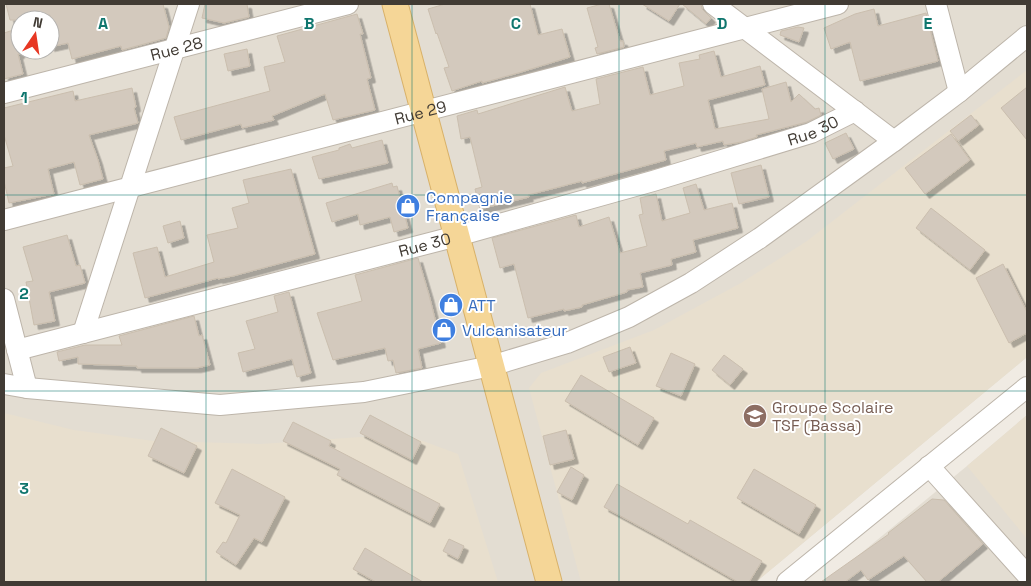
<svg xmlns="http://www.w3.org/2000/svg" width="1031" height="586" font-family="'Space Grotesk',sans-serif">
<defs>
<filter id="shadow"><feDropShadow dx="4.5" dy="4.5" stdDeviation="0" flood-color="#0004"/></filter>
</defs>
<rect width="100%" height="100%" fill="#f0ebe3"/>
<path fill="#e3ddd2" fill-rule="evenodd" d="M4 4H1027V357L756 582H4ZM20 20H50V50H20Z
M1027 415V582H826L967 466Z"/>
<path fill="#e8dfce" d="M1027 70V357L756 582H581L529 388 541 373 654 330 741 283 807 241Z
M4 413 74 430 154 441 261 444 404 434 458 454 498 582H4Z
M1027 415V539L967 466Z"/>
<path fill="#d3c9bd" stroke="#cabeae" filter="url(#shadow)" d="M6 4H163L169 27 166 38 122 50 121 46 72 59 68 43 50 47V15L31 20H10Z
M205 4H247L249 17 224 23 202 18Z
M445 4H530L538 35 562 29 570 57 518 73 482 83V81L452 91 444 68 449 67 437 33 436 34 428 9Z
M602 4H609L620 41H623L624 47 597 54 595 48 598 47 587 8Z
M642 4H680L669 21Z
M682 4H701L702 9 711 18 706 24Z
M874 9 878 26 926 13 938 61 860 81 850 42 831 49 824 28 855 14Z
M357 14 363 34H360L371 78 367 79 375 110 333 120 325 94 272 116 274 120 242 128 241 124 181 140 174 117 270 91 264 67 285 62 277 36Z
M798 27 804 28 799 42 780 35 781 31Z
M20 28V54H18L23 74 4 79V33Z
M247 49 250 66 228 71 224 54Z
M714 51 721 77 760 66 765 85 708 100 715 129 769 119 762 89 786 82 791 102 799 94 815 109 819 108 821 115 807 122 756 135 757 137 741 142 724 145 723 141 697 147 696 143 664 151 666 160 582 183V181L528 195 529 197 480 209 475 189 482 187 470 137 461 139 457 116 477 110 478 114 565 87 572 111 600 104 596 79 643 67 650 95 684 86 679 63 700 59 699 55Z
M1027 87V140L1001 108Z
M132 88 136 107 134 108 138 123 89 135 98 160 103 179 80 185 74 162 48 169 54 194 9 203 4 181V168L13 166 4 135V108L73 91 75 101Z
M971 115 979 125 958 141 950 131Z
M846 133 854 149 833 159 825 143Z
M951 134 970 160 925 194 905 168Z
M382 140 388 163 319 179 312 157 339 150V148L350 144 352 148Z
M761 165 769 197 739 204 731 173Z
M291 169 315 254 233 276 218 279V278L145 298 133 253 157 247 165 277 214 262 207 235 238 228 232 208 249 203 243 180Z
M392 183 393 187 397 186 408 228 394 232 390 217 360 225 358 214 332 222 326 203Z
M696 184 704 210 732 203 738 228 693 240 696 252 671 259 672 265 640 273 643 287 627 290V292L582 305V307L564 311V309L528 318 514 264 500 268 492 238 576 215 579 227 609 217 620 253 647 246 639 215 643 214 640 198 656 194 662 221 690 213 683 188Z
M931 208 985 250 970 270 916 228Z
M180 221 184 238 168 243 163 226Z
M67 235 76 266 80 265 85 283 49 292 55 321 34 325 26 282 33 281 23 247Z
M418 258 429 295 441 343 418 349 422 368 396 373 393 360 388 361 385 348 333 360 317 313 362 301 355 275Z
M1003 264 1027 312V333L1009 343 976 278Z
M289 292 311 373 297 377 292 359 243 372 238 353 255 349 246 321 278 312 274 296Z
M194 316 199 336 202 335 210 365 197 368H137V366L78 364V357L59 361 57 352 85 345H122L119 336Z
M630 347 636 363 609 372 603 357Z
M671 353 695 364 681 396 656 386Z
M724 355 743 369 730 385 712 370Z
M581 375 654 418 638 445 565 401Z
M370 415 421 442 412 460 360 433Z
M293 422 331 441 329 446 440 504 430 523 337 475 340 469 283 441Z
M161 428 197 446 184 473 148 456Z
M566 430 574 459 550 465 543 436Z
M571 467 584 475 572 500 557 492Z
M232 469 285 497 262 542 254 538 236 565 216 552 223 542 226 543 240 515 215 503Z
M754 469 816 505 799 534 737 498Z
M617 484 688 524 690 520 762 561 749 582H738L661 538 604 507Z
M932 499 944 500 983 544 938 582H927L904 556 868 580 861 570 845 582H821L889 534 888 533Z
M449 539 464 546 458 559 443 551Z
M365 548 423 582H376L353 569Z"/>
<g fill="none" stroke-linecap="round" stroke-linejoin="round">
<g stroke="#bdb5aa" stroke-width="22">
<g id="minor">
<path d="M713 4 894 141"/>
<path d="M936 4 959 92"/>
<path id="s1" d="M4 93 348 4"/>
<path id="s2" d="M4 220 838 4"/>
<path d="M4 299 27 388"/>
<path d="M83 333 189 4"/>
<path id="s3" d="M17 350 457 236 653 181 811 133 855 111"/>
<path d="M4 384 27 388 220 405 364 392 491 366 567 343 629 317 691 283 760 238 894 141 959 92 1027 36"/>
<path d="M929 466 1027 575"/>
<path d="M787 582 1027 387"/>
</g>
</g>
<g stroke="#d8b169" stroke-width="27">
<path id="major" d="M395 4 549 582"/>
</g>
<use href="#minor" stroke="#fff" stroke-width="20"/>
<use href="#major" stroke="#f5d697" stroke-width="25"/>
</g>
<path fill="none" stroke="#0f766e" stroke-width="1" stroke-opacity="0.55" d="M206 4V582M412 4V582M619 4V582M825 4V582M4 195H1027M4 391H1027"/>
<defs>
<g id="shop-disc" transform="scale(1.25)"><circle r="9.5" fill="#3f7fe0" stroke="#fff"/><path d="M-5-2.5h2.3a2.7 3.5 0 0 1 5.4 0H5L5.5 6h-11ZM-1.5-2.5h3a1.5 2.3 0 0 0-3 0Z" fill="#fff"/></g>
<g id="school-disc" transform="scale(1.25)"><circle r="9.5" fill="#8d6e63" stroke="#fff"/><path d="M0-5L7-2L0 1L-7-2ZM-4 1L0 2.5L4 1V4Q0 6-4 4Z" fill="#fff"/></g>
</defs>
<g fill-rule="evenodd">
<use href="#shop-disc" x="408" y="206"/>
<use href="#shop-disc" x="451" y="305"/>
<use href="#shop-disc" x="444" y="330"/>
<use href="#school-disc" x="755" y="416"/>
</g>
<g text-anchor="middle" stroke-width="4" stroke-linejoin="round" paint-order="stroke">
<g font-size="16" fill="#413b34" stroke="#fff">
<text dy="6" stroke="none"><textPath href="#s1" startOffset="178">Rue 28</textPath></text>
<text dy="6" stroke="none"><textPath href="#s2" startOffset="430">Rue 29</textPath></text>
<text dy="6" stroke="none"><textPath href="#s3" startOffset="826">Rue 30</textPath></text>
<text dy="6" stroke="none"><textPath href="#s3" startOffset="421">Rue 30</textPath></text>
</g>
<g font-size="16" fill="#366cbe" stroke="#fff" text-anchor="start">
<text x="426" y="203">Compagnie<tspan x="426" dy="18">Française</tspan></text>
<text x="468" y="311">ATT</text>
<text x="462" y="336">Vulcanisateur</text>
</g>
<g font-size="16" fill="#785e54" stroke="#fff" text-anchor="start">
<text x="772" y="413">Groupe Scolaire<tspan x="772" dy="18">TSF (Bassa)</tspan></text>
</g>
</g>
<g font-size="16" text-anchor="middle" font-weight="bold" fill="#0f766e" stroke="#fff" stroke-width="4" stroke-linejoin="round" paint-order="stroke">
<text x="103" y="29">A</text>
<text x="309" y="29">B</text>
<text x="516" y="29">C</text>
<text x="722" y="29">D</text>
<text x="928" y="29">E</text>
<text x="24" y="103">1</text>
<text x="24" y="299">2</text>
<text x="24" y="494">3</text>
</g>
<rect width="1031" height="586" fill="none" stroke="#413b34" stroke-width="10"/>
<g transform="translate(35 35) rotate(13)"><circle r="24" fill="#ffffff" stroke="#b3b1ae"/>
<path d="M0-4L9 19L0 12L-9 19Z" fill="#e73723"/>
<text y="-8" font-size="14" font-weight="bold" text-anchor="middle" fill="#413b34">N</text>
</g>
</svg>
